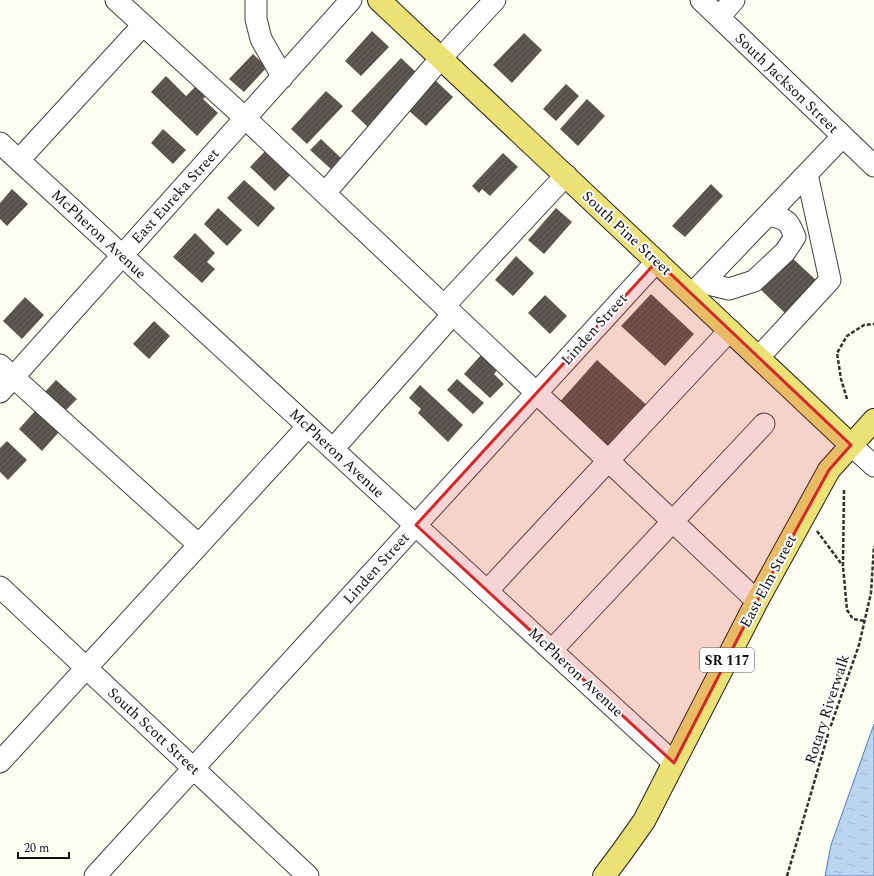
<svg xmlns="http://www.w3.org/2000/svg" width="874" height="876" font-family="Spectral,serif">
<defs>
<pattern id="water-ripples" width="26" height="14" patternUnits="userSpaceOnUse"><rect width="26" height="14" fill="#bbd4f0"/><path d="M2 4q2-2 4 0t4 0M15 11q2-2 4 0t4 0" fill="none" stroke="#a0b5cd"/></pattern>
<pattern id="building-hatch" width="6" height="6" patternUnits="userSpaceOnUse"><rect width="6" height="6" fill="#56524c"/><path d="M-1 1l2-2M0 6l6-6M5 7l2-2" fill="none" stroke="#696661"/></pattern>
</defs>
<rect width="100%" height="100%" fill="#fefdf2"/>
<path fill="url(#water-ripples)" stroke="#4a7ec0" d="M874 724V876H825L831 845Z"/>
<path fill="url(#building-hatch)" d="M372 31 389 47 361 76 345 61Z
M524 33 542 50 512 83 493 65Z
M253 54 267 67 244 92 229 79Z
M401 58 421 77 371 130 351 111Z
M166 76 186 96 199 83 209 93 203 99 218 113 197 136 151 92Z
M434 79 453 97 426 126 407 109Z
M566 84 579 96 556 121 543 109Z
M326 91 343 106 307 144 291 129Z
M587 99 605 116 578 146 560 129Z
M163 129 186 150 173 164 151 143Z
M321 139 342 159 332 170 310 150Z
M270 146 295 170 275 191 250 167Z
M503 153 518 167 490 196 482 189 479 193 472 186Z
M244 180 275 208 258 227 227 198Z
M711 184 723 196 685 237 672 226Z
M12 189 28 204 7 226 0 219V203Z
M218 208 242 230 227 246 204 224Z
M556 208 572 222 544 254 528 240Z
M195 233 215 253 207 262 215 269 202 283 173 257Z
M789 255 817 281 786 314 759 288Z
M516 256 534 273 513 296 495 280Z
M651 294 694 334 665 366 621 326Z
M545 295 567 316 550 334 528 313Z
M25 297 44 315 22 339 3 321Z
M154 321 170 336 149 359 133 344Z
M482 354 498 369 494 374 504 384 490 398 464 374Z
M597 360 650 408 609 452 557 405Z
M457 379 484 403 473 414 447 390Z
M56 380 77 399 62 414 42 395Z
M420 385 463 425 448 442 418 413 421 409 409 398Z
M36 410 59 432 42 451 19 429Z
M7 441 27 460 8 480 0 472V448Z"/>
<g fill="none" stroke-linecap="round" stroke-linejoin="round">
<g stroke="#424242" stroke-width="23">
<path id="minor" d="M116 0 245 118 757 601
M256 0V19L261 39 277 67 282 78
M701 0 874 166
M719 17 734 0
M0 143 674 763
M19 160 143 25
M325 193 441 58 495 0
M704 283 729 289 754 281 785 252 795 237C788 219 787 220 769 215
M692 294 843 136
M444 306 566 175
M759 357 830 280 807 174
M0 365 199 545
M0 392 351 0
M851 445 874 466
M333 449 453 314
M0 587 308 876
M487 591 730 330
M552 650 764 424
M0 762 308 426
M95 876 657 261"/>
</g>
<g stroke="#202020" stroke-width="24">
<path id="major" d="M379 0 851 445
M604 876 622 852 644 821 757 601 829 470 874 420"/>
</g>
<path stroke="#313131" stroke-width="2.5" stroke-dasharray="4 2" stroke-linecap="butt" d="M847 399 841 379 837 353 847 336 864 325 874 324
M844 490 843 566 847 610 853 619 865 621
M817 531 843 566
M787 876 829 731 859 645 871 593 874 546"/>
<use href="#minor" stroke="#fff" stroke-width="21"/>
<use href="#major" stroke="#ebe175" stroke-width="22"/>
</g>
<path fill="#d62828" fill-opacity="0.2" stroke="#d62828" stroke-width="3" stroke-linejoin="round" d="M657 261 851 445 829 470 757 601 674 763 416 525Z"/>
<g text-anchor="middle" stroke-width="4" stroke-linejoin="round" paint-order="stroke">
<rect fill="#fff" stroke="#575757" stroke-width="1" x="700" y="648" width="54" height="24" rx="3"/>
<g font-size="14" font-weight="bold" fill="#0f0f0f">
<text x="727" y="665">SR 117</text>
</g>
<g font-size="15" fill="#0f0f0f" stroke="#fff">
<text transform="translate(787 83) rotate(44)" y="5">South Jackson Street</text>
<text transform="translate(175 196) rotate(-48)" y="5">East Eureka Street</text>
<text transform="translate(627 233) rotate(43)" y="5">South Pine Street</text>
<text transform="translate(99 234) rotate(43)" y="5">McPheron Avenue</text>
<text transform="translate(594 329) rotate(-48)" y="5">Linden Street</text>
<text transform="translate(337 453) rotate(43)" y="5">McPheron Avenue</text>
<text transform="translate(376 568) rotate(-48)" y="5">Linden Street</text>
<text transform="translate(768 581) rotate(-62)" y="5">East Elm Street</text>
<text transform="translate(576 672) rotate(43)" y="5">McPheron Avenue</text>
<text transform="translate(827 709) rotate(-72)" y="5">Rotary Riverwalk</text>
<text transform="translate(154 731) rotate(43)" y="5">South Scott Street</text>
</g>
</g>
<path d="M18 852v6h51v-6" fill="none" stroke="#0f0f0f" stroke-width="2"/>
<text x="24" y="852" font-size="12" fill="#0f0f0f" stroke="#ffffff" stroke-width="3" paint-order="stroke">20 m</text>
</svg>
